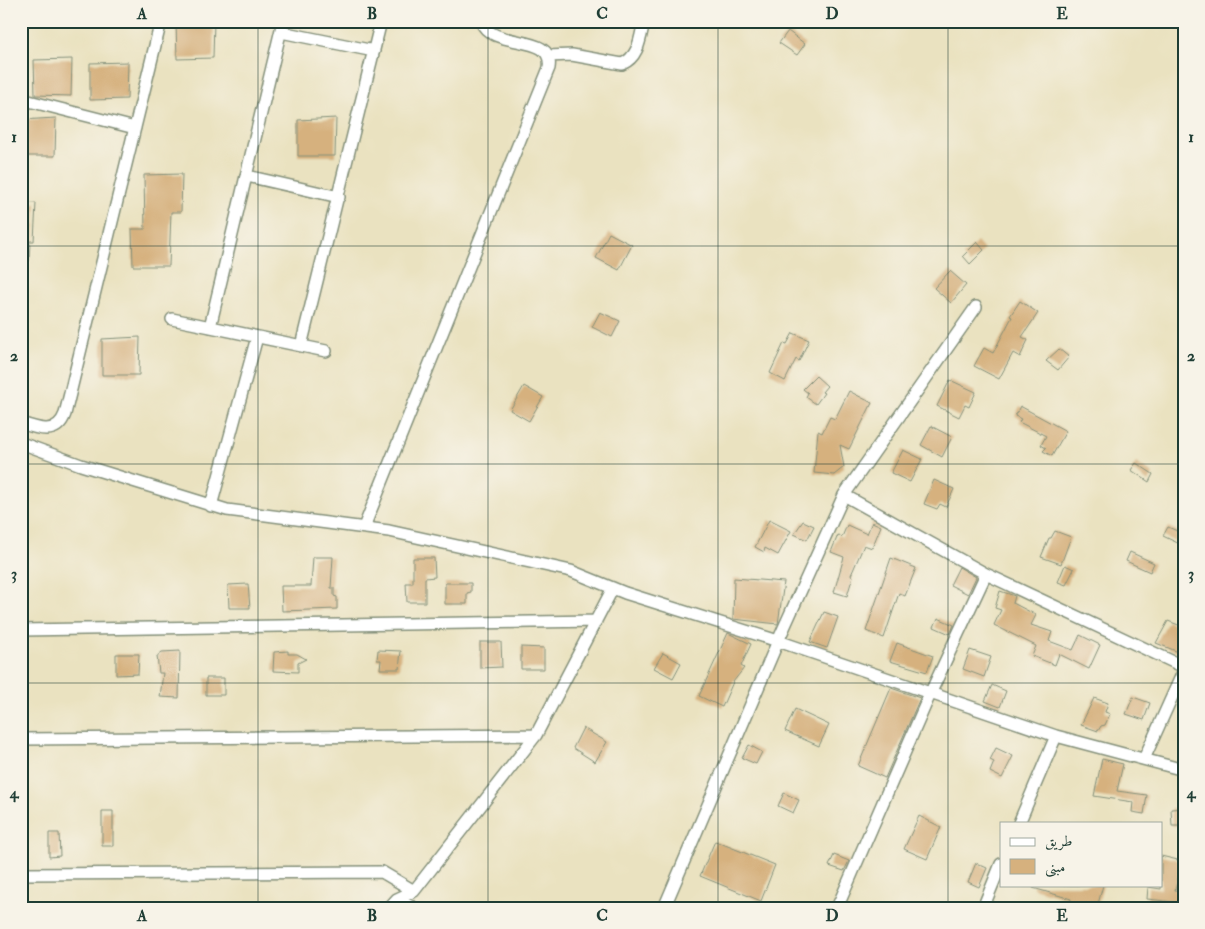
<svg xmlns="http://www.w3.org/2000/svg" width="1205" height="929" font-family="'IM FELL Double Pica',Amiri,serif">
<rect width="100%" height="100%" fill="#f7f3e8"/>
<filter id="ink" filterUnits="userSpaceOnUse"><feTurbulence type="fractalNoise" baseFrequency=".02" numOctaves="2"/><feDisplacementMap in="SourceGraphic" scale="10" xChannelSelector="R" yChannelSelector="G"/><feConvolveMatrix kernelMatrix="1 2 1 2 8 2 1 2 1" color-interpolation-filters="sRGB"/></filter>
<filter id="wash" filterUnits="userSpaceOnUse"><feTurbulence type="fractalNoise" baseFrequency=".0096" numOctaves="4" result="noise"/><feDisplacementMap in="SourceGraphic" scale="20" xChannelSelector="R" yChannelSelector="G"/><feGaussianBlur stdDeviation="1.12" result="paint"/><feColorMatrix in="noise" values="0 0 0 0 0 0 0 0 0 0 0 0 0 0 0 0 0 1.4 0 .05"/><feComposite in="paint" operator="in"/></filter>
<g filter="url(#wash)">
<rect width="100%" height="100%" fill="#eae2c0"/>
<g id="blocks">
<path fill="#d6b17e" d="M214 21 213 58 177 59 176 22Z
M788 31 805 44 797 55 779 43Z
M72 59 71 96 35 95 34 60Z
M128 62 127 99 90 100V63Z
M56 118 55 156H21V120Z
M336 118 335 156H298V120Z
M182 174 181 212H171L169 266H133L132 229H145L144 175Z
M36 203 34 241H30L29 261H21V204Z
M609 233 632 245 619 270 596 258Z
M977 242 984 250 970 264 963 256Z
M950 271 966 285 951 303 934 288Z
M1020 301 1038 313 1022 337 1028 340 1020 357 1013 353 999 379 974 366 984 348 993 353 1012 317 1010 316Z
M600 312 620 321 612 337 592 327Z
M793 333 809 340 799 361 796 359 785 381 770 373 784 343 787 344Z
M140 337 139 375H102V339Z
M1059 349 1069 357 1058 370 1046 361Z
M816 376 827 386 822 392 824 393 816 404 806 397 808 393 803 389Z
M950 380 976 392 969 407 965 405 959 417 937 406Z
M524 386 543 397 529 421 510 410Z
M849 391 872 403 849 449 840 445 844 467 834 475 814 473 818 431 822 433 830 417 835 419Z
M1020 406 1066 431 1052 456 1043 451 1046 448 1041 445 1046 436 1019 422 1021 419 1015 416Z
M931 426 952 437 942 457 921 445Z
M903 450 922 459 910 482 891 473Z
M1136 463 1153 474 1149 482 1131 470Z
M934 480 954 489 946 507 940 504 937 509 924 504Z
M769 520 791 531 778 555 765 548 764 552 755 547Z
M803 521 814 526 807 540 794 534Z
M872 522 881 526 872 548 864 545 851 575 853 576 847 596 834 592 844 557 831 552 838 535 842 537 847 525 867 534Z
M1168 527 1184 534V546L1163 536Z
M1055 531 1071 537 1061 564 1041 557 1049 538H1051Z
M1130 552 1154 563 1150 572 1126 561Z
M313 557H333L331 588H334V596L337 597V609L282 611 281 586H311Z
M413 558H434L435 577 425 578V602H407L406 583H413Z
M891 558 916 568 905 596 899 593 884 638 866 631Z
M1065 565 1074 569 1066 585 1058 582Z
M959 567 976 577 968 594 950 585Z
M734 578 784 582 778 624 733 619Z
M445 583H471V592L467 593V604H445Z
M248 584 250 608H229L228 585Z
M1000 591 1015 596 1013 603 1036 615 1031 625 1052 632 1049 641 1073 650 1080 635 1100 645 1089 669 1059 654 1055 665 1032 656 1036 646 994 625 1001 610 995 608Z
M824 612 838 617 827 648 810 642Z
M938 618 954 625 950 634 934 627Z
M1168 621 1184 627V645L1181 653 1156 643Z
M728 633 751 644 741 666 744 668 733 682 722 707 699 696Z
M480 642H501L502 667 480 668Z
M897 643 933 656 927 672 890 661Z
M521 647 544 648V669H521Z
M378 650 401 651 399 669H380L381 660H377Z
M970 650 991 657 984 677 963 669Z
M180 651 179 698 160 697 163 673H159L157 656 162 652Z
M288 651V654H297L306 659 298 663V672L273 671 274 652Z
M663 653 681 663 673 678 654 668Z
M116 654H139L138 674 116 675Z
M206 678H224V695H206Z
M992 685 1006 691 1000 707 985 701Z
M891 688 920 698 885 778 858 766Z
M1133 697 1150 703 1144 720 1126 714Z
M1094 698 1108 703 1105 712 1110 714 1105 725 1101 726 1098 731 1081 725Z
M795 709 829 725 819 746 785 731Z
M583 728 607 742 595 762 573 748Z
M749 745 762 752 756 764 742 758Z
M996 748 1013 756 1002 778 990 772 994 762 990 760Z
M1102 759 1123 764 1117 791 1147 795 1144 814 1132 812 1133 802 1094 796Z
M784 793 799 800 793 813 778 806Z
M1184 808V826H1172L1171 809Z
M102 811H113V846H102Z
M919 816 941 827 927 859 904 849Z
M49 833H59L60 856 49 857Z
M715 841 775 865 761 901 700 876Z
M834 855 849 861 844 871 829 866Z
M1161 856 1182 861 1175 890 1184 891V903L1147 899 1148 887 1161 889Z
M976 863 987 868 979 887 968 882Z
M1033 885H1103L1097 908H1069L1071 899 1033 888Z"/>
</g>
</g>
<g filter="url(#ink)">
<use href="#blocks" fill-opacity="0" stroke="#84907a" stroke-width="1"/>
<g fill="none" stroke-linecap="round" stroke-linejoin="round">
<g stroke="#84907a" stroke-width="8">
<path id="lane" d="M780 21 781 23"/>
</g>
<g stroke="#84907a" stroke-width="14">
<path id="street" d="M281 32 374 51
M548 56 572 55 622 64C639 57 640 38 644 21
M21 99 135 128
M247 176 339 197
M172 319 326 351
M210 327 283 21
M301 346 381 21
M21 423C38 429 57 436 65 414L161 21
M21 443 81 465 227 510 389 531 571 571 625 593 778 641 1056 736 1184 770
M844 495 986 574 1184 667
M211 506 257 337
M364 527 549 68C555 31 492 51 481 21
M21 630 596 621
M21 739 536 735
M1144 759 1184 670
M1019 823 1056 736
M21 874 382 872 414 891
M397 899 414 908
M389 908 397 899 414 891 536 735 613 588
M664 908 778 641 844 495 976 307
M837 908 930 694 986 574
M983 908 1001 864"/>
</g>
<use href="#lane" stroke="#fff" stroke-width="5.5"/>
<use href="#street" stroke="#fff" stroke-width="11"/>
</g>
</g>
<path fill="none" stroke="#1f3d34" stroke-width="1" stroke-opacity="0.55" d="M258 21V908M488 21V908M718 21V908M948 21V908M21 246H1184M21 464H1184M21 683H1184"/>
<rect width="1205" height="929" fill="none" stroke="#f7f3e8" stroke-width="55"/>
<rect x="1000" y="822" width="162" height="65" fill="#f7f3e8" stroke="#a1aaa0"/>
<rect x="1010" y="838" width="25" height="8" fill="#ffffff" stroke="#a1aaa0"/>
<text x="1045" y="846" font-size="15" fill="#1f3d34">طريق</text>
<rect x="1010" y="859" width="25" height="15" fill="#d6b17e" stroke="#a1aaa0"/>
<text x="1045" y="872" font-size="15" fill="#1f3d34">مبنى</text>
<rect x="28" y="28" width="1150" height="874" fill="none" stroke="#1f3d34" stroke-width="2"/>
<g font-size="16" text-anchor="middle" font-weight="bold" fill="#1f3d34">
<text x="142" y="19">A</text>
<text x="372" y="19">B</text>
<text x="602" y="19">C</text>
<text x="832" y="19">D</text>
<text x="1062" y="19">E</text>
<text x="14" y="142">1</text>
<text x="1191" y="142">1</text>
<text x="14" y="361">2</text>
<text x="1191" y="361">2</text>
<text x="14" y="579">3</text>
<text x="1191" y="579">3</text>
<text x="14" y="798">4</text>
<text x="1191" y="798">4</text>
<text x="142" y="921">A</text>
<text x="372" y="921">B</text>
<text x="602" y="921">C</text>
<text x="832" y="921">D</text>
<text x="1062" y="921">E</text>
</g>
</svg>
